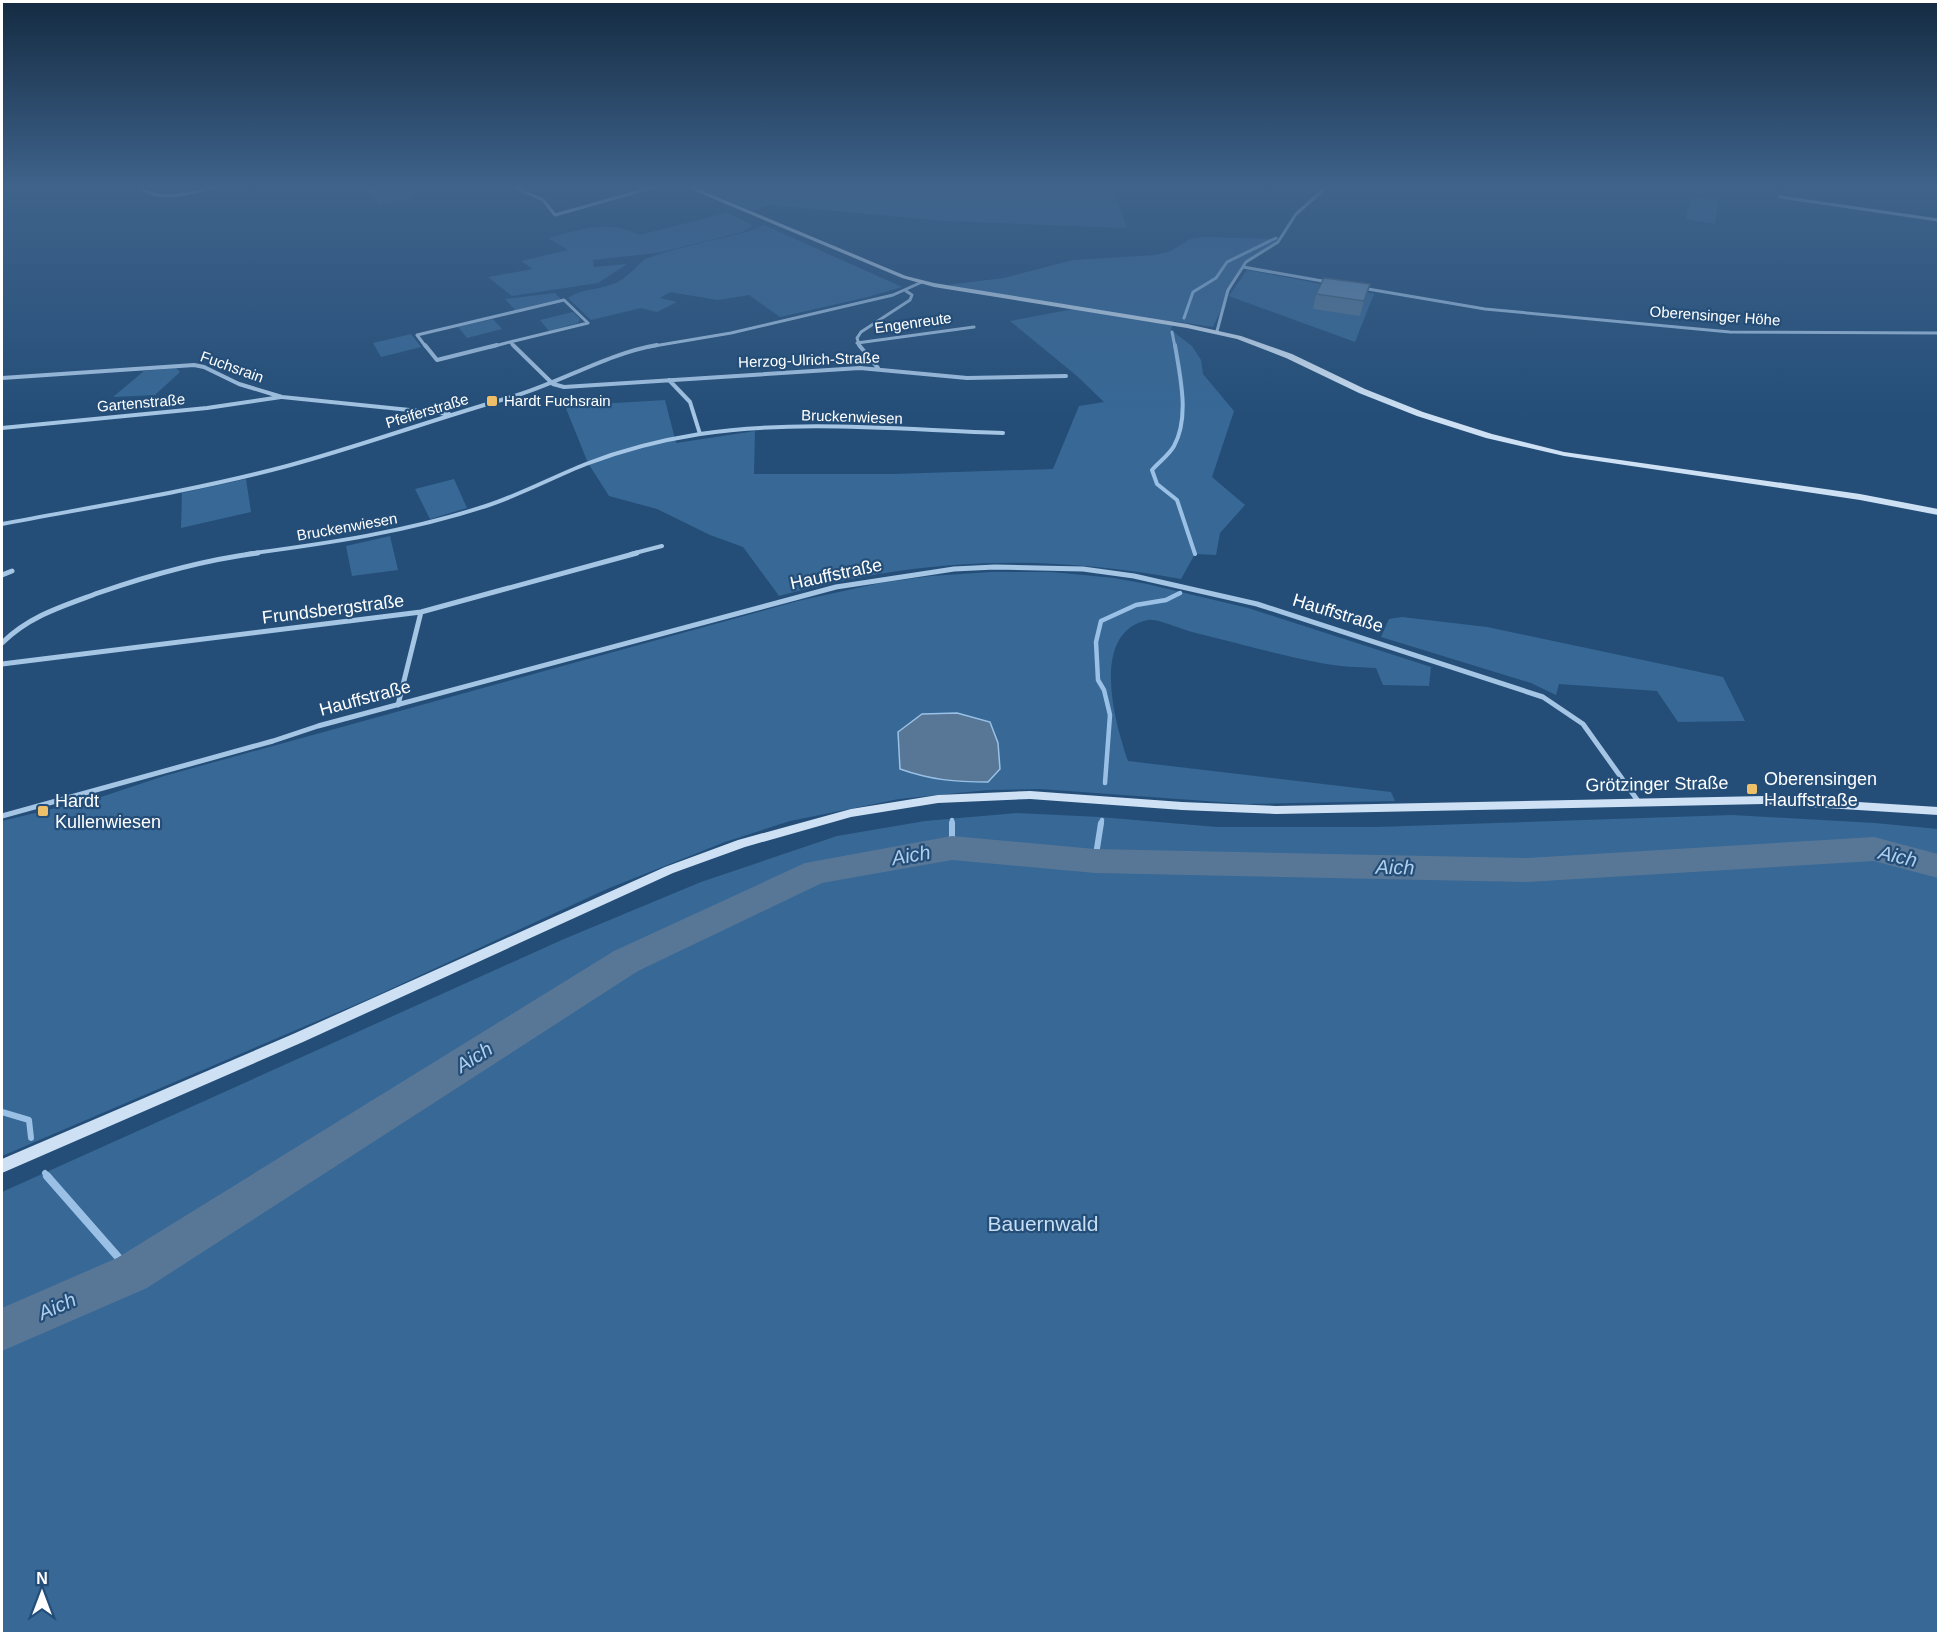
<svg xmlns="http://www.w3.org/2000/svg" width="1940" height="1635" font-family="Arial,sans-serif">
<rect width="100%" height="100%" fill="#244e78"/>
<path fill="#376896" d="M685 186H1112L1127 228 946 221 771 205 753 210Z
M1690 197 1718 200 1715 224 1686 219Z
M727 213 753 225 742 232 657 253 593 260 594 267 627 264 598 283 512 296 488 277 533 269 521 261 568 250 548 238C578 230 609 219 639 235Z
M764 225 902 287 868 297 780 317 749 295 718 300 670 292 660 298 677 302 657 312 641 308 591 320 568 298C582 288 600 290 616 283 628 278 641 260 648 258 680 246 717 240 750 231Z
M1203 237 1280 239 1241 267 1213 327 1173 321 1171 330 1192 346 1201 360 1203 374 1234 411 1212 477 1245 505 1220 533 1216 555 1195 554 1181 579C1038 553 920 558 779 596L743 547 710 535 657 509 609 496 588 463 565 406 665 400 676 443 755 431 754 474H893L1053 469 1079 406 1104 402 1077 376 1010 321 1079 308 947 285 1004 278 1073 260 1155 255 1171 251 1190 239Z
M1247 270 1374 294 1355 342 1229 296Z
M555 293 561 299 515 310 505 299Z
M573 312 580 319 578 323 549 331 540 320Z
M493 319 502 329 467 338 458 327Z
M411 334 421 347 381 357 373 343Z
M176 368 180 372 155 395 113 397 144 371Z
M246 479 251 512 181 528 182 493Z
M454 479 467 508 430 519 415 489Z
M390 536 398 570 352 576 346 546Z
M991 572H1052L1114 578 1147 584 1248 608 1431 667 1429 686 1383 685 1376 668C1358 667 1339 667 1321 663 1279 655 1237 643 1196 633 1184 631 1158 618 1148 620 1089 632 1115 723 1128 761L1391 792 1395 801 1247 804 1040 789 988 790 899 799 790 821 725 842 607 889 371 998 2 1156V821L101 797 164 776 798 601 880 583 931 576Z
M1402 617 1487 627 1723 677 1745 721 1678 722 1657 691 1559 684 1556 695 1531 683 1381 637 1389 619Z
M1017 813 1100 817 1217 827H1376L1732 815 1875 823 1938 829V1633H2V1192L564 939 701 882 837 836 925 821Z"/>
<path fill="#587797" stroke="#9ac1e5" stroke-width="1.5" d="M957 713 990 722 998 743 1000 769 988 782C955 782 931 780 900 769L898 732 922 714Z"/>
<g fill="none" stroke-linecap="round" stroke-linejoin="round">
<path stroke="#9ac1e5" stroke-width="3" d="M1184 318 1193 292 1216 278 1227 262 1276 238
M1172 332 1175 347"/>
<path stroke="#9ac1e5" stroke-width="4" d="M1175 345C1180 376 1190 417 1174 446 1169 455 1159 462 1152 470L1157 484 1177 500 1195 554"/>
<path stroke="#9ac1e5" stroke-width="4.5" d="M1105 783 1110 715 1104 690 1098 680 1096 642 1101 621 1136 605 1166 600 1180 593
M952 820V825
M1101 825 1102 820"/>
<path stroke="#9ac1e5" stroke-width="6" d="M952 823V848
M1095 861 1101 823
M2 1112 29 1120 31 1138
M45 1173 49 1177"/>
<path stroke="#9ac1e5" stroke-width="8" d="M47 1176 132 1273"/>
<path fill="#587797" fill-rule="evenodd" d="M952 836 1095 849 1527 858 1874 837 1938 854V878L1874 861 1527 882 1095 873 952 860 822 883 638 971 147 1288 2 1351V1308L117 1258 614 951 805 863Z"/>
<path stroke="#a5c5e4" stroke-width="3" d="M137 186C161 204 190 193 217 186
M511 186 543 200 555 215 658 186
M1780 197 1938 220
M1243 267 1328 282
M1362 288 1485 309 1730 332 1938 333
M1217 331 1228 290 1246 262 1278 242 1296 214 1328 186
M510 342 515 347
M857 343 974 327
M426 347 417 335 564 300 588 323 510 342
M491 347 510 342
M648 347 731 333 893 295 922 282
M860 347 857 338 861 332 910 300 912 295 906 291"/>
<path stroke="#a5c5e4" stroke-width="4" d="M425 345 437 360 497 345
M513 345 553 384 564 387 860 368 967 378 1066 376
M859 345 878 368
M2 378 194 365 204 367 239 384 282 397 449 414
M669 380 690 402 700 434
M2 428 207 408 281 397
M2 524C97 506 193 491 287 466 361 446 434 419 508 398 559 384 605 354 657 345
M247 554C330 543 406 532 486 506 520 495 553 477 586 464 622 450 662 440 700 434 800 419 903 430 1003 433
M631 554 662 546"/>
<path stroke="#a5c5e4" stroke-width="5" d="M2 575 12 571
M2 643C29 616 63 606 98 593 150 575 203 560 258 553
M2 664 421 612 637 553
M398 705 421 612
M2 816 273 741 318 726 836 587 954 569 995 567 1083 569 1134 576 1257 604 1543 697 1583 724 1638 801"/>
<path fill="#cee1f4" fill-rule="evenodd" d="M683 186H691L906 276 934 283 1187 324 1241 336 1292 354 1365 389 1423 412 1492 434 1564 452 1860 494 1938 509V515L1860 500 1564 456 1486 438 1417 416 1359 393 1286 358 1237 339 1187 328 934 287 902 278Z
M1030 791 1182 802 1276 806 1764 796 1938 807V815L1764 804 1276 814 1182 810 1030 799 938 803 851 817 745 847 673 873 303 1042 2 1173V1159L293 1034 665 867 738 840 851 809 938 795Z"/>
</g>
<path fill="#577796" d="M356 186H410L412 190 410 191 412 197 379 205 374 196Z
M1316 294 1366 298 1360 316 1313 309Z"/>
<path fill="#47617a" d="M379 186H410L412 190 410 191 412 197 379 205 373 188Z
M1370 284 1366 298 1360 316 1364 301Z"/>
<path fill="#658aae" stroke="#47617a" stroke-width="1.5" d="M1324 278 1370 284 1364 301 1316 294Z"/>
<linearGradient id="sky" x2="0" y2="1"><stop stop-color="#142b42"/><stop offset="0.45" stop-color="#3f638b"/><stop offset="1" stop-color="#3f638b" stop-opacity="0"/></linearGradient>
<rect width="1940" height="415" fill="url(#sky)"/>
<g fill="#eebf69" stroke="#244e78" stroke-width="2">
<rect x="486" y="395" width="12" height="12" rx="3"/>
<rect x="1746" y="783" width="12" height="12" rx="3"/>
<rect x="37" y="805" width="12" height="12" rx="3"/>
</g>
<g text-anchor="middle" stroke-width="4.5" stroke-linejoin="round" paint-order="stroke">
<g font-size="15" fill="#fff" stroke="#244e78">
<text transform="translate(1715 316) rotate(4)" y="5">Oberensinger Höhe</text>
<text transform="translate(913 323) rotate(-8)" y="5">Engenreute</text>
<text transform="translate(809 360) rotate(-2)" y="5">Herzog-Ulrich-Straße</text>
<text transform="translate(232 367) rotate(20)" y="5">Fuchsrain</text>
<text transform="translate(141 403) rotate(-5)" y="5">Gartenstraße</text>
<text transform="translate(427 411) rotate(-17)" y="5">Pfeiferstraße</text>
<text transform="translate(852 417) rotate(2)" y="5">Bruckenwiesen</text>
<text transform="translate(347 527) rotate(-10)" y="5">Bruckenwiesen</text>
</g>
<g font-size="15" fill="#fff" stroke="#244e78" text-anchor="start">
<text x="504" y="406">Hardt Fuchsrain</text>
</g>
<g font-size="18" fill="#fff" stroke="#244e78">
<text transform="translate(836 574) rotate(-12)" y="6">Hauffstraße</text>
<text transform="translate(333 609) rotate(-7)" y="6">Frundsbergstraße</text>
<text transform="translate(1338 613) rotate(17)" y="6">Hauffstraße</text>
<text transform="translate(365 698) rotate(-15)" y="6">Hauffstraße</text>
<text transform="translate(1657 784) rotate(-1)" y="6">Grötzinger Straße</text>
</g>
<g font-size="18" fill="#fff" stroke="#244e78" text-anchor="start">
<text x="1764" y="785">Oberensingen<tspan x="1764" dy="21">Hauffstraße</tspan></text>
<text x="55" y="807">Hardt<tspan x="55" dy="21">Kullenwiesen</tspan></text>
</g>
<g font-size="20" font-style="italic" fill="#b0cfec" stroke="#244e78">
<text transform="translate(911 855) rotate(-10)" y="7">Aich</text>
<text transform="translate(1898 856) rotate(13)" y="7">Aich</text>
<text transform="translate(1395 867) rotate(1)" y="7">Aich</text>
<text transform="translate(474 1057) rotate(-32)" y="7">Aich</text>
<text transform="translate(57 1306) rotate(-24)" y="7">Aich</text>
</g>
<g font-size="21" fill="#c8def3" stroke="#244e78">
<text x="1043" y="1231">Bauernwald</text>
</g>
</g>
<rect width="1940" height="1635" fill="none" stroke="#ffffff" stroke-width="6"/>
<g transform="translate(42 1593)" stroke="#244e78" stroke-width="4.5" paint-order="stroke">
<path d="M0-4.5L10 22L0 15L-10 22Z" fill="#ffffff"/>
<text y="-9" font-size="16" font-weight="bold" text-anchor="middle" fill="#ffffff">N</text>
</g>
</svg>
